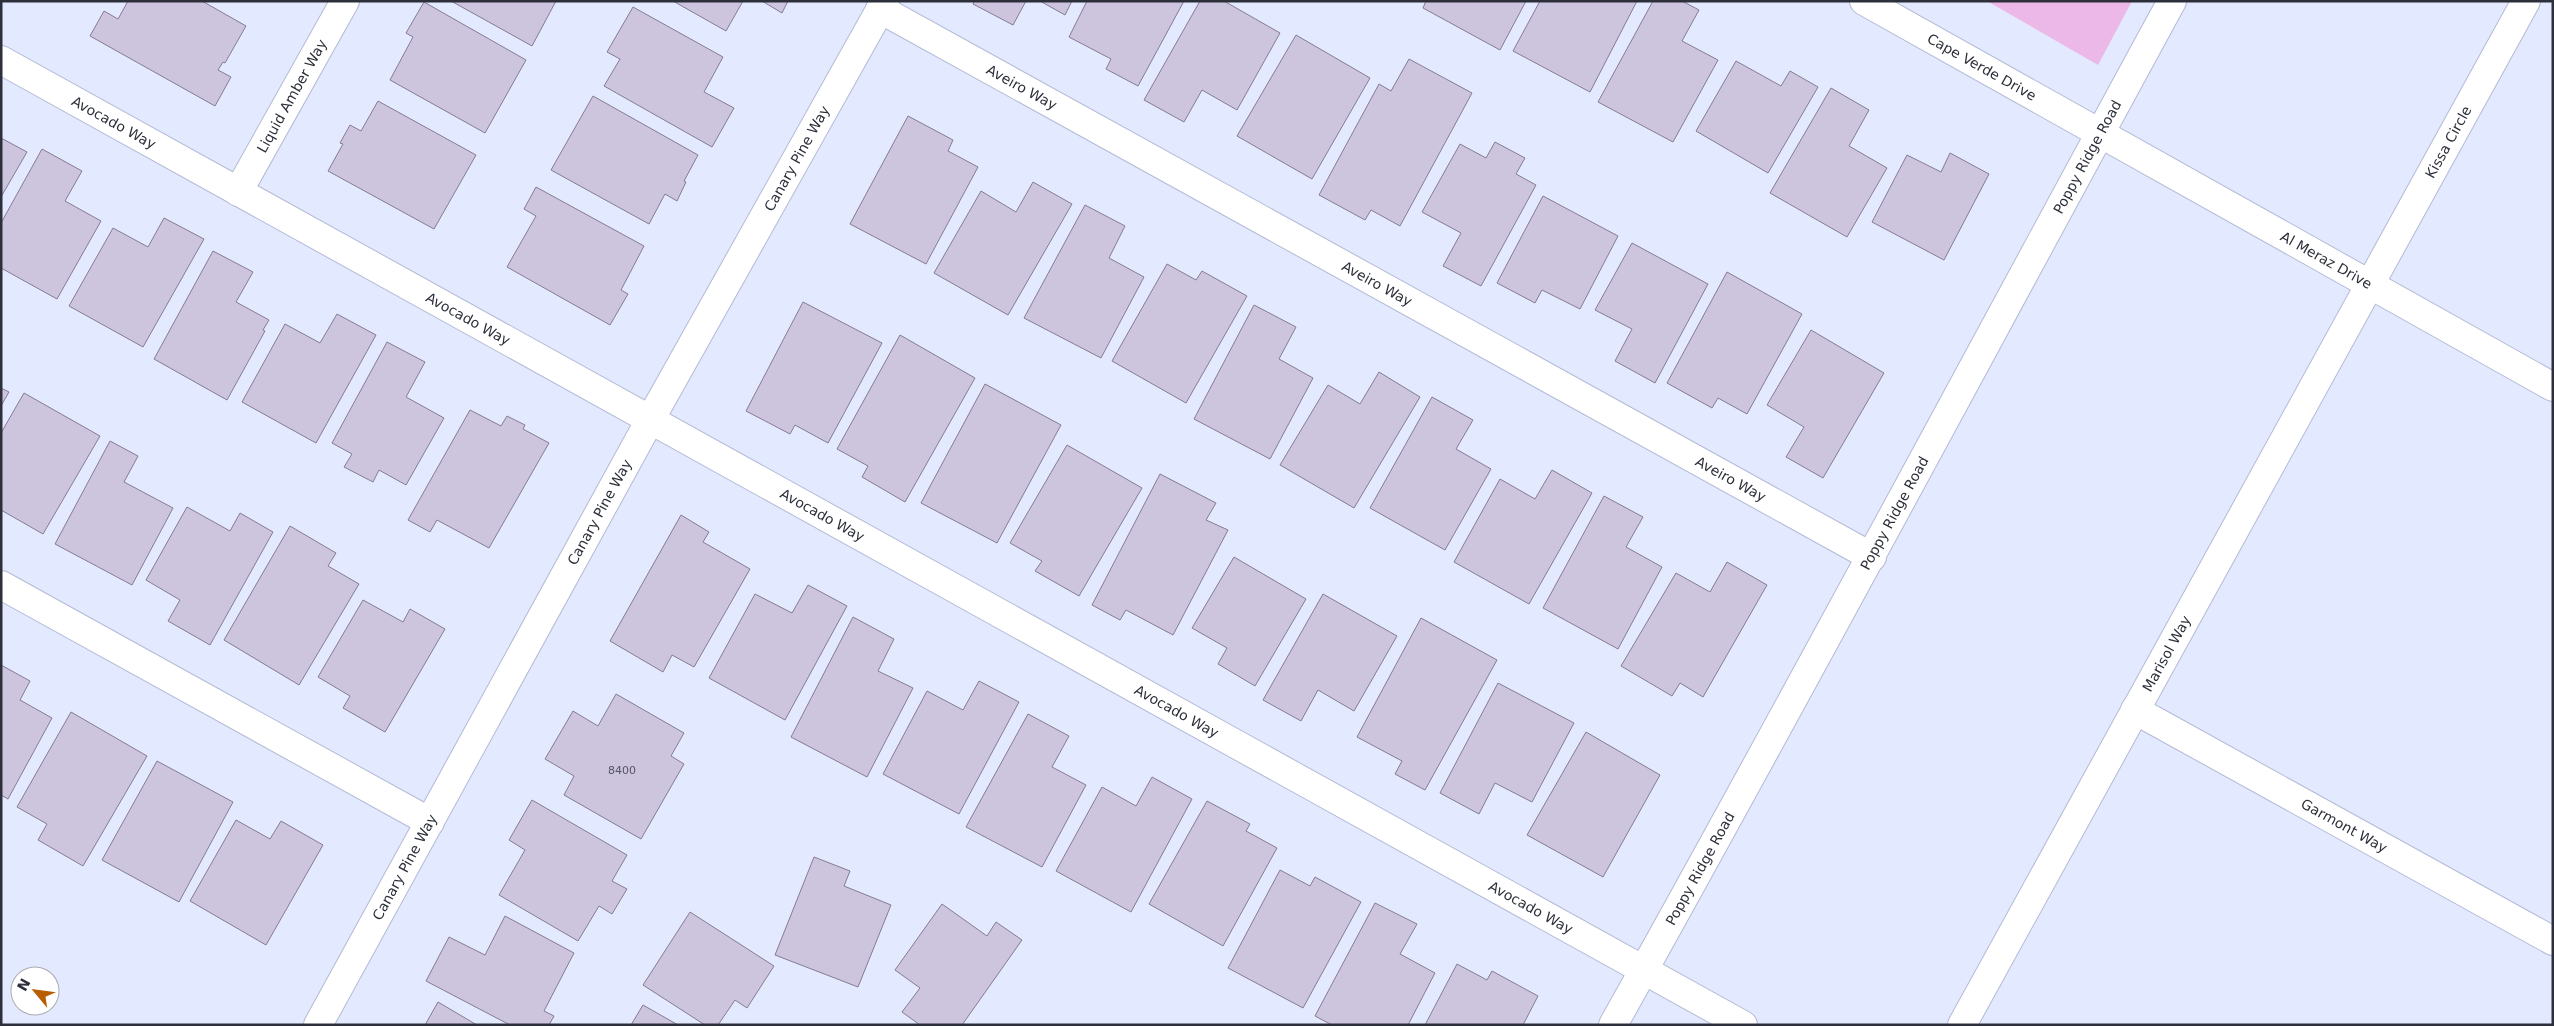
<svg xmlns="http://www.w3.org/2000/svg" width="2554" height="1026" font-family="'DejaVu Sans',sans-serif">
<rect width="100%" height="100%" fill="#e3e9fe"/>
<path fill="#ecb8e7" d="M1987 1H2132L2098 65Z"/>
<path fill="#cdc4de" stroke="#847c93" d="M128 1H202L246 26 225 63 223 62 218 70 231 77 215 106 90 36 104 11 118 19Z
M451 1H556L532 46Z
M673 1H743L726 31Z
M762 1H788L782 13Z
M974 1H1026L1013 25 973 4Z
M1040 1H1072L1065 15Z
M1087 1H1184L1138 86 1106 69 1111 59 1069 37Z
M1200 1H1224L1280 33 1237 110 1202 90 1184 122 1144 100Z
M1426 1H1526L1500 50 1423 8Z
M1540 1H1637L1590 92 1513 51Z
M1653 1H1682L1699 10 1682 41 1718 60 1673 142 1598 102Z
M424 2 526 60 485 133 390 80 413 37 406 33Z
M633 7 723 57 704 92 734 108 712 147 604 86 620 59 607 52Z
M1296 35 1370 78 1312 179 1237 136Z
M1409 59 1472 93 1400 226 1371 210 1365 220 1319 195 1379 84 1391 91Z
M1736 61 1781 86 1790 71 1818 87 1768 173 1696 131Z
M1831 88 1869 110 1849 146 1887 168 1847 237 1770 193Z
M593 96 698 155 684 181 686 182 677 201 665 194 649 224 551 170Z
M378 101 476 155 434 229 328 171 343 144 340 143 350 125 361 131Z
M908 116 953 140 948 151 978 167 926 264 850 224Z
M1 138 27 152 1 197Z
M1495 142 1525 158 1516 174 1536 185 1481 286 1443 266 1461 233 1422 212 1460 144 1486 158Z
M42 149 82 171 65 201 101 221 57 299 1 268V223Z
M1950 153 1989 174 1944 260 1872 222 1907 155 1941 172Z
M1033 182 1072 204 1008 315 934 273 981 191 1016 212Z
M536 187 644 246 621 290 628 294 610 325 507 267 536 216 524 209Z
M1543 196 1618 236 1580 309 1542 290 1535 303 1497 283Z
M1085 205 1125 226 1109 258 1144 277 1101 358 1024 318Z
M164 218 204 239 143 347 69 306 113 228 148 247Z
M1632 243 1708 284 1655 383 1615 361 1632 329 1595 310Z
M213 251 253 272 236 302 269 320 263 330 265 331 227 400 154 359Z
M1167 264 1196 280 1202 271 1247 296 1186 403 1112 361Z
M1727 272 1802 314 1747 414 1718 398 1712 408 1667 383Z
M803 302 882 343 828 443 795 425 790 434 746 411Z
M1254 305 1296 327 1279 359 1313 378 1270 459 1194 419Z
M337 314 376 335 316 443 242 402 285 324 320 343Z
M1811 330 1884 373 1823 478 1786 457 1804 427 1767 405Z
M900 335 975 378 905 502 862 477 868 466 837 449Z
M387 342 425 362 406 397 444 418 406 485 379 470 373 482 344 467 352 454 332 443Z
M1379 372 1420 397 1354 508 1280 465 1328 385 1360 404Z
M985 384 1061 425 997 543 921 503Z
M1 388 9 392 1 406Z
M24 393 100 436 43 534 1 510V433Z
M1432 397 1473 420 1456 449 1491 469 1445 550 1370 508Z
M470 410 501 426 507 416 525 425 523 429 549 443 489 548 437 520 430 532 408 520Z
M110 441 138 456 124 482 173 508 132 585 55 544Z
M1067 445 1142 488 1079 596 1035 571 1042 561 1010 543Z
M1552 470 1592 493 1529 604 1454 562 1500 479 1535 499Z
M1160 474 1216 503 1206 520 1228 530 1173 635 1126 610 1120 620 1092 605Z
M1604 496 1643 517 1626 547 1662 567 1618 649 1543 608Z
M187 507 230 531 240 513 273 532 210 645 168 621 180 600 146 580Z
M681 515 709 532 703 542 750 569 694 667 672 655 663 672 610 641Z
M290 526 336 553 328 566 359 584 299 685 224 640Z
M1234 557 1306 599 1255 686 1218 664 1227 648 1192 628Z
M1727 562 1767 585 1703 697 1680 683 1672 696 1621 666 1676 573 1710 592Z
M808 585 847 606 785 720 709 678 755 594 792 613Z
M1323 594 1397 636 1354 711 1318 690 1301 721 1263 700Z
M363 600 403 622 410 609 445 629 385 732 343 708 350 696 318 677Z
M853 617 894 639 878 671 913 688 867 777 791 737Z
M1421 618 1497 660 1425 790 1395 774 1402 761 1357 737Z
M1 665 30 681 20 700 52 718 8 799 1 795Z
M979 681 1019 702 959 814 883 774 927 691 963 710Z
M1498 683 1574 723 1532 802 1495 783 1479 814 1440 793Z
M616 694 684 733 671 756 684 764 641 839 564 795 574 776 545 759 573 711 598 726Z
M71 712 147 756 83 866 38 840 47 824 17 807Z
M1028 714 1069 736 1052 767 1086 785 1042 867 966 827Z
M1586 732 1660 775 1603 877 1527 835Z
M157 761 233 802 179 902 102 860Z
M1152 777 1192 799 1131 912 1056 871 1102 787 1136 806Z
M532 800 627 855 612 881 627 889 612 914 599 906 578 941 499 895 525 850 509 840Z
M1207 801 1250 824 1246 831 1277 848 1223 946 1149 904Z
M236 820 270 839 281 821 323 845 266 945 190 901Z
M814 857 850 871 844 886 891 905 858 987 775 955Z
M1280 870 1310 886 1315 877 1361 902 1303 1008 1228 968Z
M1375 903 1417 924 1400 954 1435 973 1408 1025H1332L1315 1016Z
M942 904 987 936 996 922 1022 940 962 1025H920L902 1012 920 988 895 970Z
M690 912 774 966 747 1008 735 1000 718 1025H705L643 985Z
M505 916 574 953 544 1011 554 1016 549 1025H510L426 981 449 937 485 955Z
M1457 964 1487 980 1492 971 1538 996 1523 1025H1425Z
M438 1002 477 1025H425Z
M643 1005 678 1025H631Z"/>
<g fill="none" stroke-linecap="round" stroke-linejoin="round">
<g stroke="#b3bad4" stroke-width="30">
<g id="minor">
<path id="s1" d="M1864 1 2553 387"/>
<path id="s2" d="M880 9 1872 557"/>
<path id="s3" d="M1 60 1743 1025"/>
<path id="s4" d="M238 192 345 1"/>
<path d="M1 585 430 822"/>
<path id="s5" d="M2135 710 2553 941"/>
<path id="s6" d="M318 1025 650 420 885 1"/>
<path id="s7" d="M1613 1025C1803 686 1986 342 2172 1"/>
<path id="s8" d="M1962 1025 2526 1"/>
</g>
</g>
<use href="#minor" stroke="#fff" stroke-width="28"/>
</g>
<g text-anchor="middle" stroke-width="5" stroke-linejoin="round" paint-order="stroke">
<g font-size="11" fill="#555563">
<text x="622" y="774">8400</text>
</g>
<g font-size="14" fill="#2d303a" stroke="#fff">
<text dy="5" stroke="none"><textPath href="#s1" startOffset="135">Cape Verde Drive</textPath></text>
<text dy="5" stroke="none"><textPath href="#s2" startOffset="162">Aveiro Way</textPath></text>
<text dy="5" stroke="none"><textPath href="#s4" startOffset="110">Liquid Amber Way</textPath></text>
<text dy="5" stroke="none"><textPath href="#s3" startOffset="129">Avocado Way</textPath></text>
<text dy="5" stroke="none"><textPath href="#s8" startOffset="1008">Kissa Circle</textPath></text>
<text dy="5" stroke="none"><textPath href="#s7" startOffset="989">Poppy Ridge Road</textPath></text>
<text dy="5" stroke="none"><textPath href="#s6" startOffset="990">Canary Pine Way</textPath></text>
<text dy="5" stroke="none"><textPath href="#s1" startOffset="530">Al Meraz Drive</textPath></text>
<text dy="5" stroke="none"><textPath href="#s2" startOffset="568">Aveiro Way</textPath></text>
<text dy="5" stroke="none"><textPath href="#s3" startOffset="534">Avocado Way</textPath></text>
<text dy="5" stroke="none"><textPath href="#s2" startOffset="972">Aveiro Way</textPath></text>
<text dy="5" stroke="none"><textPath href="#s6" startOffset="585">Canary Pine Way</textPath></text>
<text dy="5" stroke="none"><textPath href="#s7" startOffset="584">Poppy Ridge Road</textPath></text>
<text dy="5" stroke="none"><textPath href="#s3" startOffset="939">Avocado Way</textPath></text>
<text dy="5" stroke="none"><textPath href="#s8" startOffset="424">Marisol Way</textPath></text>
<text dy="5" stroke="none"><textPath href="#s3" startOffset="1344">Avocado Way</textPath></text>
<text dy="5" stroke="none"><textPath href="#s5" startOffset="239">Garmont Way</textPath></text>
<text dy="5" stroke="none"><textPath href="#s6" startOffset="180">Canary Pine Way</textPath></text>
<text dy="5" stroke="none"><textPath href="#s7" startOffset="179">Poppy Ridge Road</textPath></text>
<text dy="5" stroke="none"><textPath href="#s3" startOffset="1749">Avocado Way</textPath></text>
</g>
</g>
<rect width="2554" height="1026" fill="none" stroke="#2d303a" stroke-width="5"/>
<g transform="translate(35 991) rotate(299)"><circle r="24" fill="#ffffff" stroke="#abacb0"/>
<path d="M0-4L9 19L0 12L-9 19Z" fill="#b85d00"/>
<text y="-8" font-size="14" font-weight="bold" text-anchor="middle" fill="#2d303a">N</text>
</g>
</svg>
